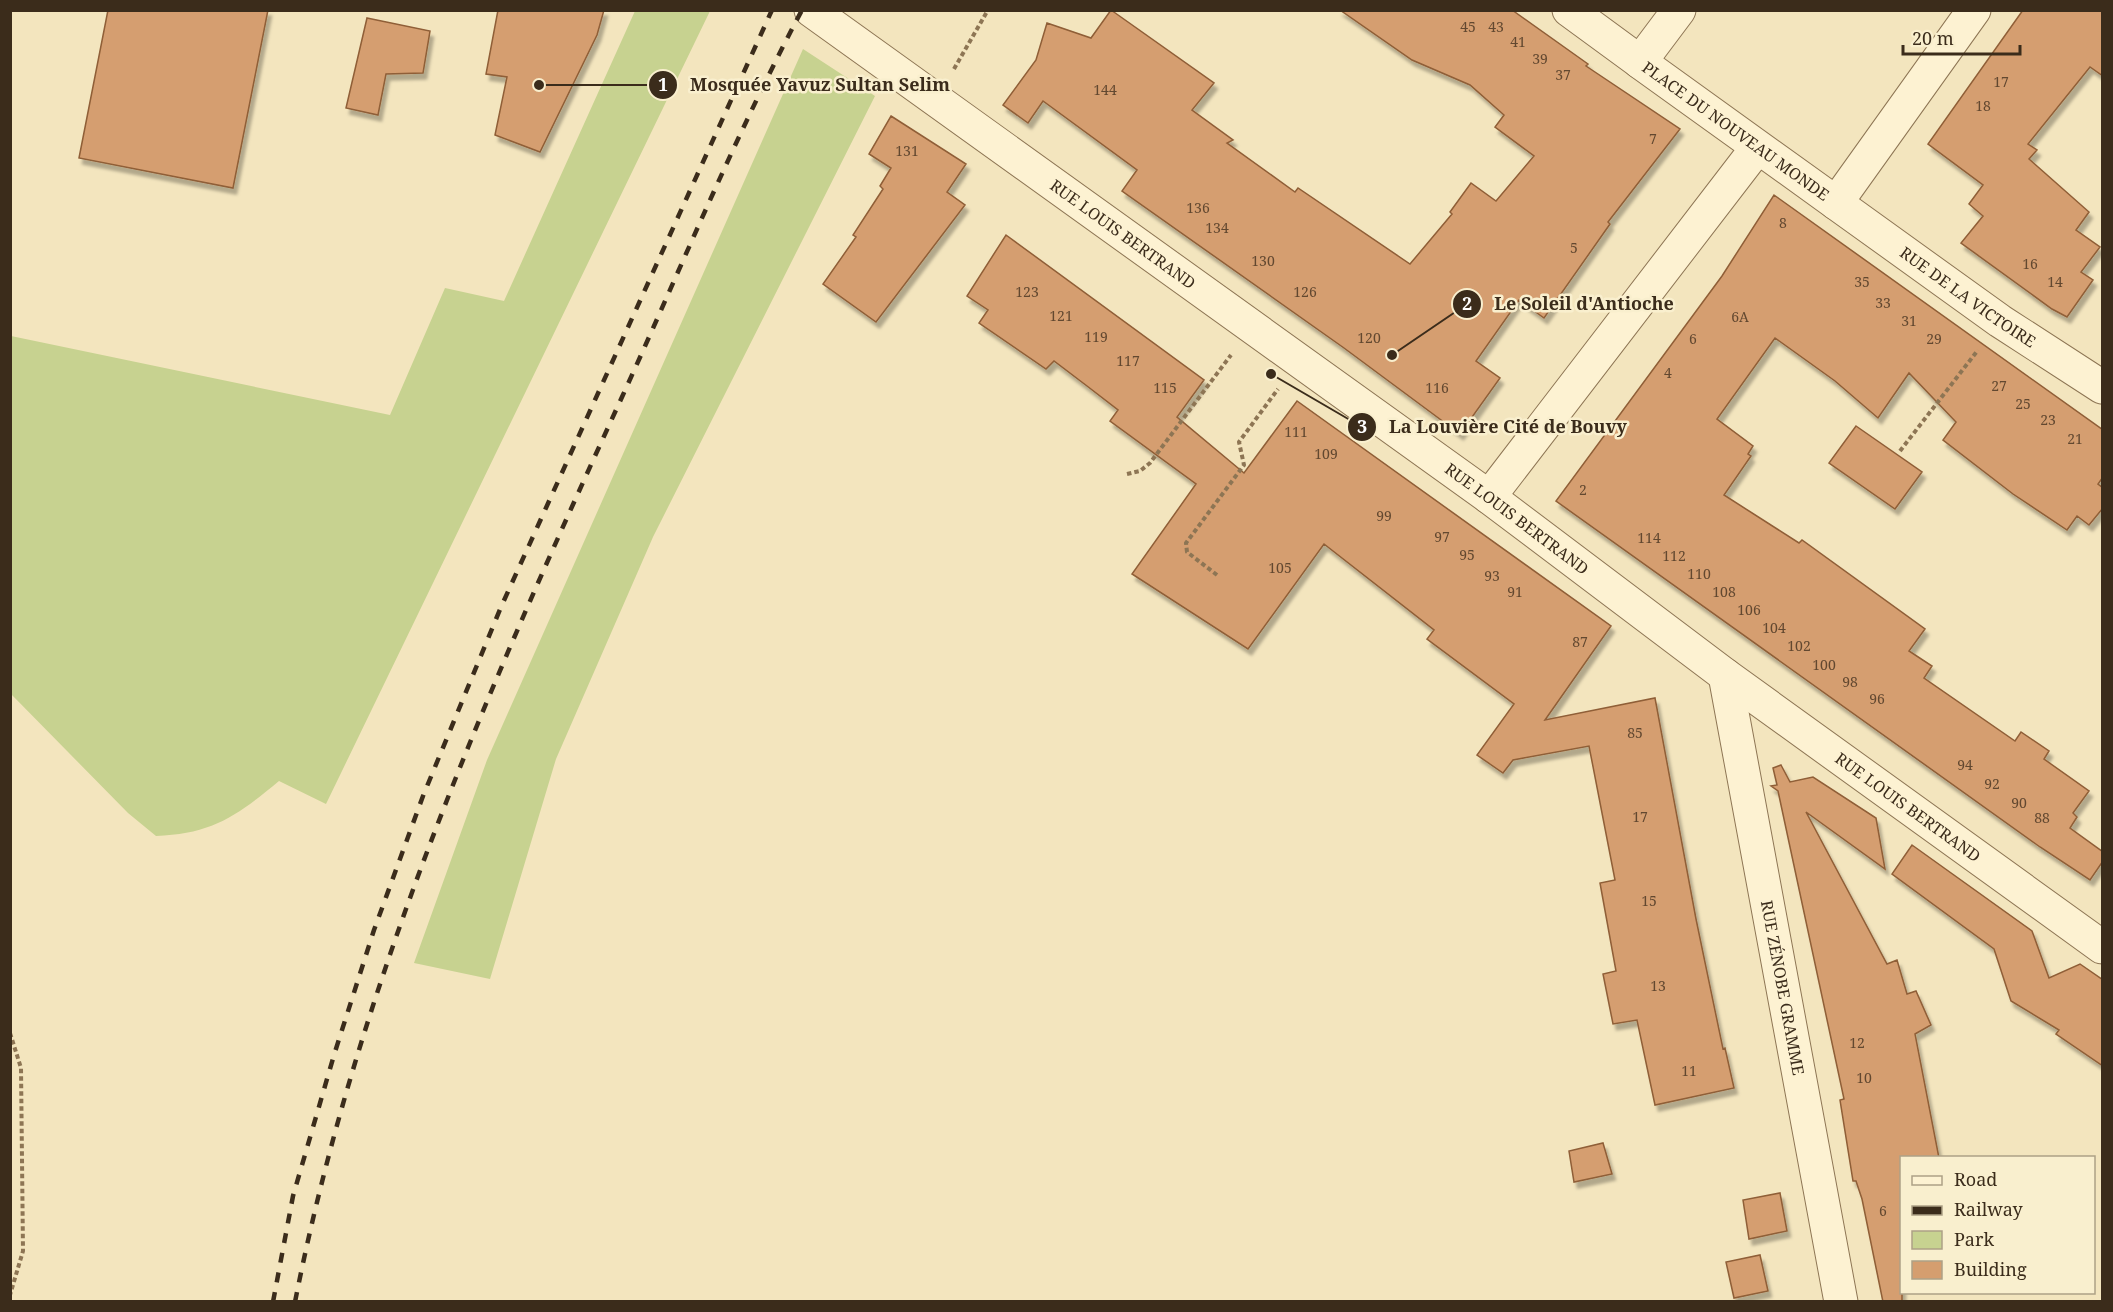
<svg xmlns="http://www.w3.org/2000/svg" width="2113" height="1312" font-family="'Noto Serif',serif">
<defs>
<filter id="shadow"><feDropShadow dx="3.5" dy="6" stdDeviation="1.5" flood-color="#0004"/></filter>
</defs>
<rect width="100%" height="100%" fill="#f3e5be"/>
<path fill="#c7d290" d="M635 11H710L326 804 279 781C237 816 212 834 156 836L128 813 11 694V336L390 415 445 288 504 301Z
M803 49 875 96 653 537 556 759 490 979 414 963 487 760Z"/>
<path fill="#d59e6f" stroke="#8f5e37" stroke-width="1.5" filter="url(#shadow)" d="M108 10H268L233 188 79 158Z
M498 10H604L597 35 540 152 495 135 507 77 486 74Z
M1111 10 1214 83 1192 110 1233 140 1227 143 1295 192 1298 188 1410 264 1452 214 1450 212 1471 183 1496 201 1534 156 1495 127 1504 115 1470 85 1412 60 1340 10H1512L1588 64 1586 66 1680 129 1608 222 1610 224 1544 318 1519 300 1476 361 1500 378 1460 434 1344 348 1122 191 1137 170 1043 101 1028 123 1003 105 1036 60 1047 23 1091 38Z
M2023 10H2103V76L2090 67 2028 144 2037 150 2029 159 2089 212 2076 230 2100 247 2081 272 2093 280 2067 317 2052 309 1961 243 1983 216 1969 204 1983 185 1928 144Z
M367 18 430 31 423 73 386 74 378 115 346 108Z
M891 116 966 164 947 192 965 205 876 322 823 284 856 237 853 235 883 189 880 186 891 168 869 154Z
M1774 195 2103 430V477L2098 484 2103 488V508L2089 525 2077 516 2067 530 2013 494 1943 440 1956 422 1909 373 1878 418 1835 381 1775 338 1717 419 1753 446 1748 454 1751 456 1724 495 1799 543 1802 540 1925 629 1909 651 1932 666 1924 678 2015 741 2021 732 2049 751 2044 759 2089 791 2073 813 2077 817 2070 828 2103 852V861L2090 880 2040 847 1556 501 1722 276Z
M1006 235 1204 380 1177 417 1244 473 1297 401 1611 626 1545 720 1655 698 1696 919 1723 1049 1725 1048 1734 1088 1655 1105 1637 1020 1613 1024 1603 974 1616 971 1600 883 1615 880 1589 746 1513 760 1503 773 1477 755 1514 704 1427 639 1434 630 1324 544 1248 649 1132 574 1196 484 1110 421 1118 410 1087 386 1054 361 1046 369 979 323 988 310 967 296Z
M1856 426 1922 472 1895 509 1829 463Z
M1781 765 1790 782 1813 777 1876 818 1885 869 1806 812 1887 964 1897 960 1907 994 1916 991 1931 1025 1915 1034 1939 1158H1902V1302H1883L1862 1199 1856 1181H1853L1840 1100 1844 1099 1778 791 1771 786 1777 785 1773 768Z
M1912 845 2032 931 2049 978 2080 964 2103 980V1066L2056 1034 2059 1030 2011 1001 1994 949 1892 874Z
M1603 1143 1612 1174 1574 1182 1569 1151Z
M1780 1193 1787 1231 1749 1239 1743 1200Z
M1760 1255 1768 1291 1734 1298 1726 1262Z"/>
<g fill="none" stroke-linecap="round" stroke-linejoin="round">
<g stroke="#8d7554" stroke-width="35">
<g id="minor">
<path id="s1" d="M811 10 1489 497 1725 675 2102 947"/>
<path d="M1569 10 1640 62"/>
<path id="s2" d="M1679 10 1640 62 1836 203 1974 10"/>
<path id="s3" d="M1836 203 2000 321 2102 387"/>
<path d="M1489 497 1757 148"/>
<path id="s4" d="M1725 675 1841 1302"/>
</g>
</g>
<path stroke="#8d7554" stroke-width="4" stroke-dasharray="4.5 3" stroke-linecap="butt" d="M954 69 988 10
M1900 451 1978 350
M1127 474 1140 471 1150 463 1231 355
M1217 575 1187 552 1186 543 1244 465 1239 442 1278 389
M10 1033 21 1068 23 1251 10 1295"/>
<use href="#minor" stroke="#fdf2d2" stroke-width="33"/>
<path stroke="#3b2c1b" stroke-width="4.5" stroke-dasharray="10 10" stroke-linecap="butt" d="M273 1302 293 1196 334 1055 374 930 423 796 501 607 772 10
M295 1302C358 983 487 691 622 397 681 268 735 136 802 10"/>
</g>
<g text-anchor="middle" stroke-width="5" stroke-linejoin="round" paint-order="stroke">
<g font-size="14" fill="#624830">
<text x="1468" y="32">45</text>
<text x="1496" y="32">43</text>
<text x="1518" y="47">41</text>
<text x="1540" y="64">39</text>
<text x="1563" y="80">37</text>
<text x="2001" y="87">17</text>
<text x="1105" y="95">144</text>
<text x="1983" y="111">18</text>
<text x="1653" y="144">7</text>
<text x="907" y="156">131</text>
<text x="1198" y="213">136</text>
<text x="1783" y="228">8</text>
<text x="1217" y="233">134</text>
<text x="1574" y="253">5</text>
<text x="1263" y="266">130</text>
<text x="2030" y="269">16</text>
<text x="1862" y="287">35</text>
<text x="2055" y="287">14</text>
<text x="1027" y="297">123</text>
<text x="1305" y="297">126</text>
<text x="1883" y="308">33</text>
<text x="1061" y="321">121</text>
<text x="1740" y="322">6A</text>
<text x="1909" y="326">31</text>
<text x="1096" y="342">119</text>
<text x="1369" y="343">120</text>
<text x="1693" y="344">6</text>
<text x="1934" y="344">29</text>
<text x="1128" y="366">117</text>
<text x="1668" y="378">4</text>
<text x="1999" y="391">27</text>
<text x="1165" y="393">115</text>
<text x="1437" y="393">116</text>
<text x="2023" y="409">25</text>
<text x="2048" y="425">23</text>
<text x="1296" y="437">111</text>
<text x="2075" y="444">21</text>
<text x="1326" y="459">109</text>
<text x="1583" y="495">2</text>
<text x="1384" y="521">99</text>
<text x="1442" y="542">97</text>
<text x="1649" y="543">114</text>
<text x="1467" y="560">95</text>
<text x="1674" y="561">112</text>
<text x="1280" y="573">105</text>
<text x="1699" y="579">110</text>
<text x="1492" y="581">93</text>
<text x="1515" y="597">91</text>
<text x="1724" y="597">108</text>
<text x="1749" y="615">106</text>
<text x="1774" y="633">104</text>
<text x="1580" y="647">87</text>
<text x="1799" y="651">102</text>
<text x="1824" y="670">100</text>
<text x="1850" y="687">98</text>
<text x="1877" y="704">96</text>
<text x="1635" y="738">85</text>
<text x="1965" y="770">94</text>
<text x="1992" y="789">92</text>
<text x="2019" y="808">90</text>
<text x="1640" y="822">17</text>
<text x="2042" y="823">88</text>
<text x="1649" y="906">15</text>
<text x="1658" y="991">13</text>
<text x="1857" y="1048">12</text>
<text x="1689" y="1076">11</text>
<text x="1864" y="1083">10</text>
<text x="1883" y="1216">6</text>
</g>
<g font-size="16" fill="#3b2c1b" stroke="#f9efce">
<text dy="6" stroke="none"><textPath href="#s2" startOffset="183">PLACE DU NOUVEAU MONDE</textPath></text>
<text dy="6" stroke="none"><textPath href="#s1" startOffset="384">RUE LOUIS BERTRAND</textPath></text>
<text dy="6" stroke="none"><textPath href="#s3" startOffset="162">RUE DE LA VICTOIRE</textPath></text>
<text dy="6" stroke="none"><textPath href="#s1" startOffset="870">RUE LOUIS BERTRAND</textPath></text>
<text dy="6" stroke="none"><textPath href="#s1" startOffset="1356">RUE LOUIS BERTRAND</textPath></text>
<text dy="6" stroke="none"><textPath href="#s4" startOffset="318">RUE ZÉNOBE GRAMME</textPath></text>
</g>
</g>
<path fill="none" stroke="#3b2c1b" stroke-width="2" d="M539 85L663 85M1392 355L1467 304M1271 374L1362 427"/>
<g fill="#3b2c1b" stroke="#f9efce" stroke-width="2">
<circle cx="539" cy="85" r="6"/>
<circle cx="1392" cy="355" r="6"/>
<circle cx="1271" cy="374" r="6"/>
<circle cx="663" cy="85" r="15"/>
<circle cx="1467" cy="304" r="15"/>
<circle cx="1362" cy="427" r="15"/>
</g>
<g font-size="18" text-anchor="middle" font-weight="bold" fill="#fff">
<text x="663" y="91">1</text>
<text x="1467" y="310">2</text>
<text x="1362" y="433">3</text>
</g>
<g font-size="18" text-anchor="middle" font-weight="bold" fill="#3b2c1b" stroke="#f9efce" stroke-width="5" stroke-linejoin="round" paint-order="stroke">
<text x="820" y="91">Mosquée Yavuz Sultan Selim</text>
<text x="1584" y="310">Le Soleil d'Antioche</text>
<text x="1508" y="433">La Louvière Cité de Bouvy</text>
</g>
<rect width="2113" height="1312" fill="none" stroke="#3b2c1b" stroke-width="24"/>
<rect x="1900" y="1156" width="195" height="138" fill="#f9efce" stroke="#ada186" stroke-width="1.5"/>
<rect x="1912" y="1176" width="30" height="9" fill="#fdf2d2" stroke="#ada186" stroke-width="1.5"/>
<text x="1954" y="1186" font-size="18" fill="#3b2c1b">Road</text>
<rect x="1912" y="1206" width="30" height="9" fill="#3b2c1b" stroke="#ada186" stroke-width="1.5"/>
<text x="1954" y="1216" font-size="18" fill="#3b2c1b">Railway</text>
<rect x="1912" y="1231" width="30" height="18" fill="#c7d290" stroke="#ada186" stroke-width="1.5"/>
<text x="1954" y="1246" font-size="18" fill="#3b2c1b">Park</text>
<rect x="1912" y="1261" width="30" height="18" fill="#d59e6f" stroke="#ada186" stroke-width="1.5"/>
<text x="1954" y="1276" font-size="18" fill="#3b2c1b">Building</text>
<path d="M1903 45v9h117v-9" fill="none" stroke="#3b2c1b" stroke-width="3"/>
<text x="1912" y="45" font-size="18" fill="#3b2c1b" stroke="#f9efce" stroke-width="4.5" paint-order="stroke">20 m</text>
</svg>
